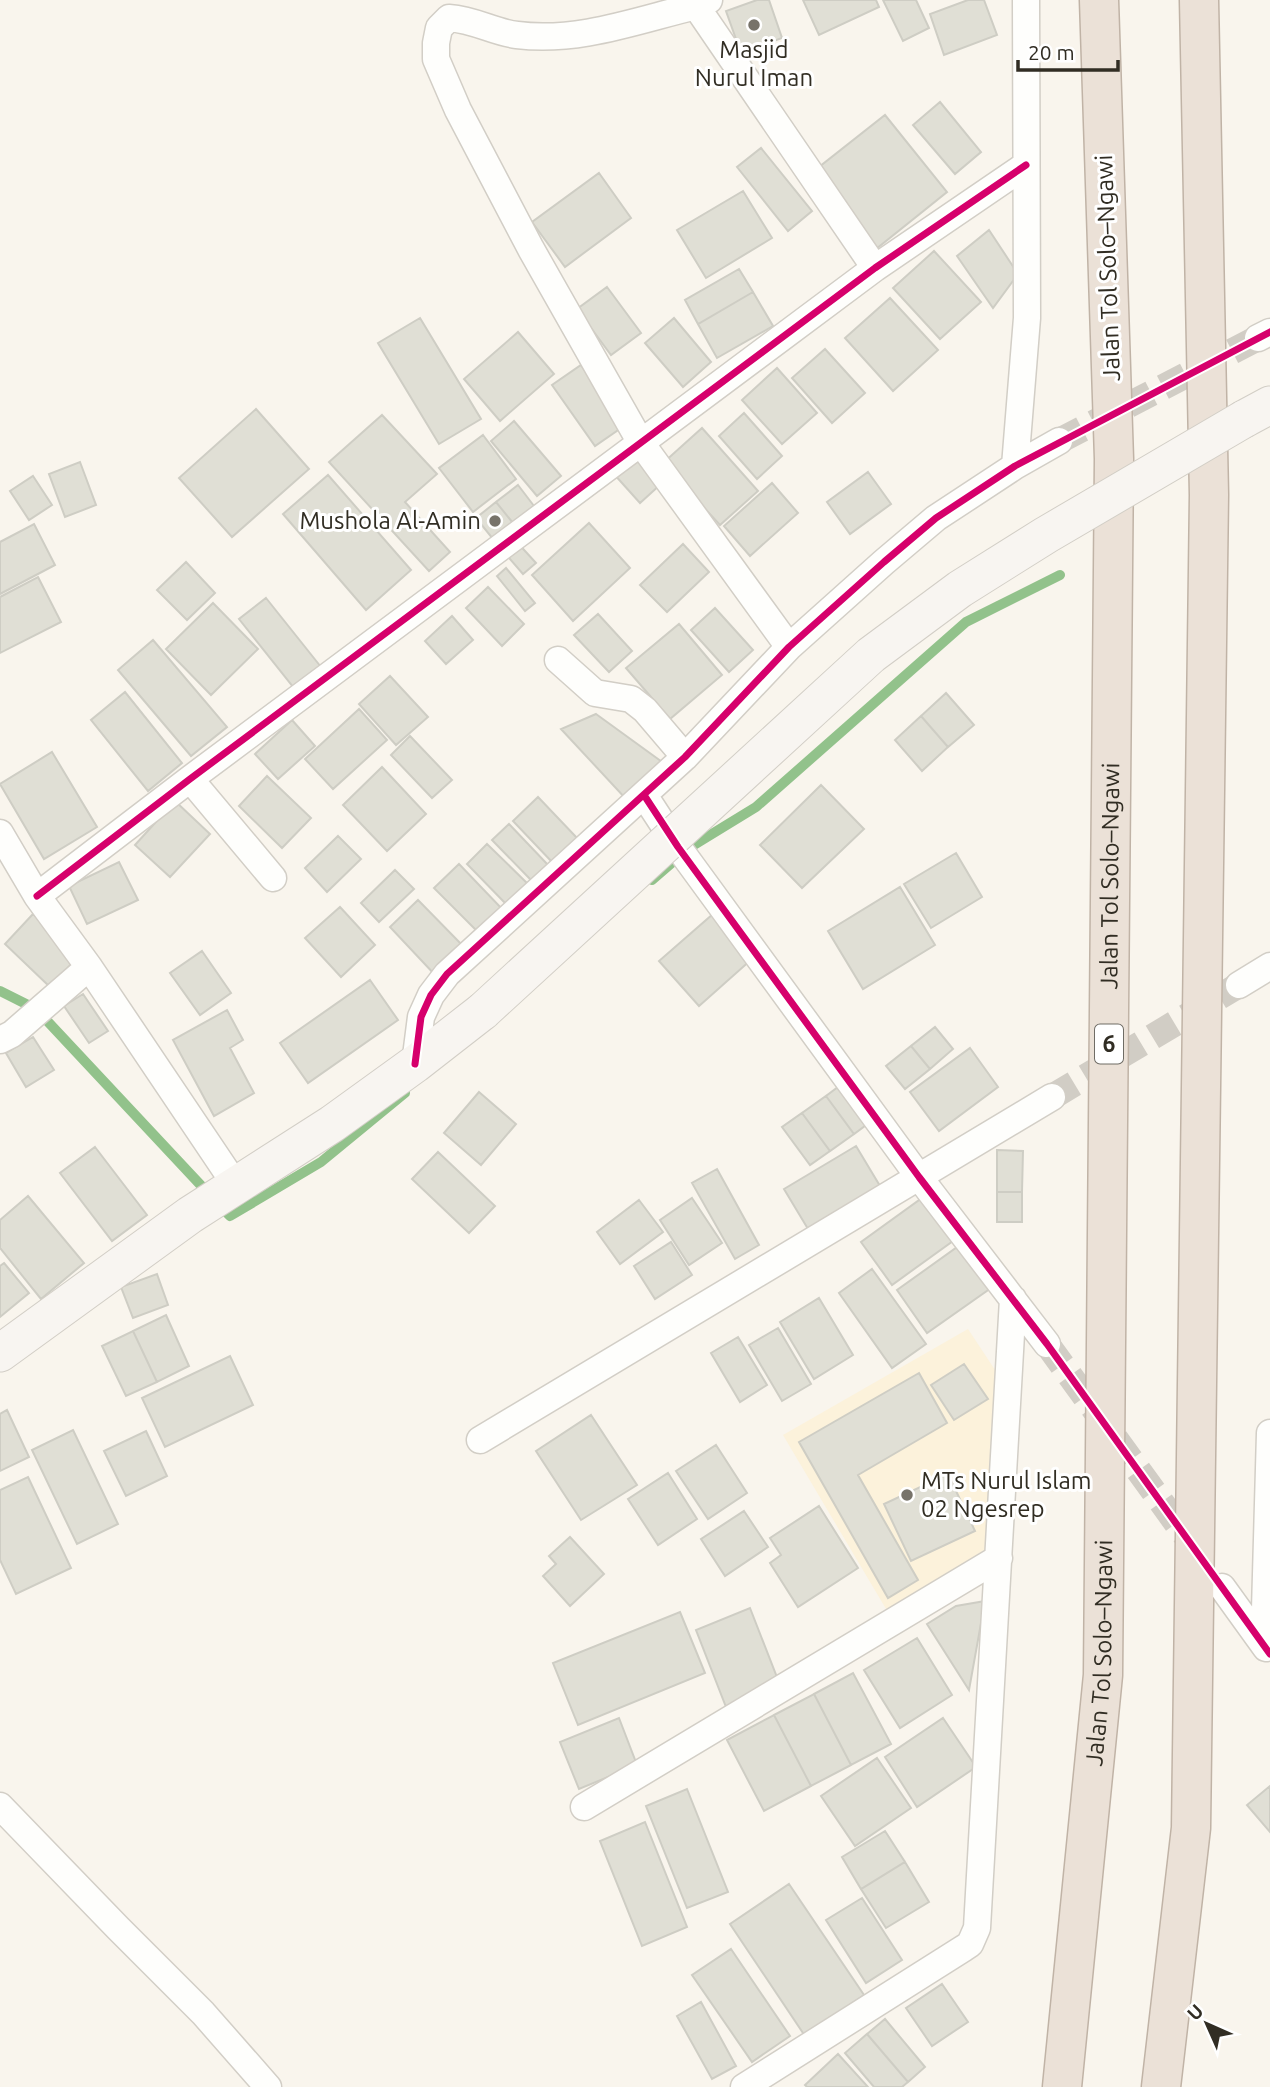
<svg xmlns="http://www.w3.org/2000/svg" width="1270" height="2087" font-family="Ubuntu,sans-serif">
<rect width="100%" height="100%" fill="#f9f5ed"/>
<path fill="#fcf2db" d="M968 1329 1001 1379 993 1556 892 1619 783 1435Z"/>
<g fill="none" stroke-linecap="round" stroke-linejoin="round">
<path stroke="#92c28b" stroke-width="10" d="M652 880 689 848 756 807 966 622 1060 575
M0 991 36 1009 209 1194
M219 1205 230 1216 321 1162 405 1093"/>
</g>
<path fill="#e0dfd5" stroke="#cecdc4" stroke-width="2" d="M757 0H769L782 38 741 53 726 11Z
M803 0H876L879 7 819 35Z
M883 0H916L929 28 903 41Z
M968 0H984L997 35 944 55 930 14Z
M940 102 981 152 955 174 913 125Z
M885 115 947 192 876 249 814 171Z
M761 148 812 211 788 231 737 167Z
M599 173 631 218 565 267 532 222Z
M743 191 772 238 706 278 677 230Z
M989 230 1018 274 993 308 957 256Z
M934 251 981 302 940 339 893 288Z
M739 269 753 292 698 324 685 300Z
M607 287 641 333 611 355 577 309Z
M753 292 773 326 717 358 698 324Z
M890 298 938 350 893 391 845 338Z
M420 318 481 419 439 444 378 343Z
M674 318 711 362 683 387 645 343Z
M518 332 554 374 500 421 464 379Z
M825 349 865 393 832 423 792 378Z
M581 365 624 426 595 446 552 385Z
M777 368 817 413 782 444 742 400Z
M256 409 309 469 232 537 179 478Z
M744 413 782 456 757 479 719 436Z
M382 415 437 474 405 502 450 552 429 571 329 462Z
M514 421 561 476 537 496 491 441Z
M702 428 758 491 720 525 663 463Z
M483 435 516 479 473 512 439 468Z
M634 454 661 484 640 503 613 473Z
M80 462 96 505 65 517 49 474Z
M868 472 891 504 850 534 827 502Z
M328 475 411 570 366 610 283 514Z
M33 476 52 505 29 520 10 491Z
M772 483 798 513 750 556 724 526Z
M518 485 534 506 513 523 496 502Z
M496 502 513 523 493 539 476 518Z
M589 523 630 568 573 621 532 575Z
M34 524 55 565 0 594V542Z
M515 540 536 563 523 574 503 551Z
M683 544 709 572 667 612 640 585Z
M186 562 215 593 187 620 157 590Z
M506 568 535 603 525 611 497 576Z
M38 577 61 622 0 653V597Z
M488 587 524 624 502 646 466 608Z
M266 598 321 667 294 688 239 619Z
M213 603 258 649 211 695 166 649Z
M715 608 753 650 729 672 691 630Z
M598 614 632 651 609 672 574 635Z
M452 616 473 640 446 664 425 641Z
M679 624 722 675 670 719 626 668Z
M153 640 227 727 191 756 118 670Z
M390 676 428 717 396 745 359 704Z
M125 692 182 763 148 791 91 720Z
M946 693 974 725 948 747 921 716Z
M359 709 387 740 333 789 305 759Z
M596 714 665 764 627 800 561 729Z
M921 716 948 747 922 771 895 740Z
M292 720 315 746 278 779 255 754Z
M410 736 452 780 432 798 391 755Z
M52 752 97 827 44 859 0 784Z
M382 767 426 814 387 851 343 805Z
M267 776 311 818 282 848 239 806Z
M821 785 864 829 802 888 760 845Z
M538 797 578 839 553 863 513 821Z
M175 801 210 834 170 877 135 845Z
M509 824 549 866 532 881 492 840Z
M338 836 361 859 327 892 305 868Z
M487 844 529 885 508 906 467 864Z
M956 853 982 897 931 928 904 884Z
M119 862 138 900 87 924 69 886Z
M459 864 504 911 480 934 434 888Z
M395 870 414 889 379 922 361 903Z
M900 887 935 945 863 989 828 931Z
M418 900 466 949 437 977 390 927Z
M340 907 375 945 341 977 305 938Z
M33 914 78 957 50 987 5 944Z
M713 914 752 959 699 1006 659 961Z
M202 951 231 993 200 1015 170 973Z
M370 980 398 1020 308 1083 280 1043Z
M83 994 108 1031 89 1043 64 1006Z
M227 1010 243 1040 230 1048 254 1093 214 1116 173 1040Z
M935 1027 953 1049 930 1069 911 1046Z
M33 1037 54 1070 26 1087 6 1053Z
M911 1046 930 1069 905 1089 886 1066Z
M970 1048 998 1087 939 1131 910 1092Z
M846 1081 873 1120 854 1134 826 1096Z
M479 1092 516 1124 481 1165 444 1133Z
M826 1096 854 1134 830 1151 802 1113Z
M802 1113 830 1151 810 1165 782 1127Z
M856 1146 883 1191 811 1234 784 1189Z
M95 1147 147 1215 112 1241 60 1173Z
M997 1150 1023 1151 1022 1192H997Z
M438 1152 495 1206 469 1233 412 1179Z
M717 1169 759 1245 735 1259 692 1183Z
M997 1192H1022V1222H997Z
M28 1196 84 1263 41 1299 0 1248V1220Z
M692 1198 722 1243 689 1265 660 1220Z
M922 1198 953 1241 892 1285 861 1242Z
M639 1200 663 1232 620 1264 597 1232Z
M671 1242 692 1275 655 1299 634 1266Z
M960 1245 991 1288 927 1333 897 1290Z
M4 1263 29 1293 0 1317V1266Z
M872 1269 926 1344 892 1368 839 1293Z
M157 1274 168 1305 133 1318 121 1287Z
M819 1298 853 1355 814 1379 780 1322Z
M166 1315 189 1366 157 1382 133 1331Z
M778 1328 811 1384 782 1401 749 1345Z
M133 1331 157 1382 126 1396 102 1346Z
M738 1337 767 1385 740 1402 711 1353Z
M230 1356 253 1405 165 1447 142 1398Z
M964 1364 988 1399 954 1420 931 1385Z
M919 1373 947 1423 858 1475 918 1580 888 1598 799 1442Z
M7 1410 29 1457 0 1471V1414Z
M591 1415 637 1485 581 1520 536 1451Z
M73 1430 118 1524 77 1544 32 1450Z
M146 1431 167 1476 126 1496 104 1451Z
M716 1445 747 1493 708 1519 676 1471Z
M668 1473 697 1519 658 1545 628 1499Z
M948 1474 975 1531 911 1561 884 1504Z
M28 1477 71 1568 16 1594 0 1560V1490Z
M819 1506 858 1568 798 1607 770 1563 781 1555 770 1538Z
M744 1511 768 1547 725 1576 701 1539Z
M570 1537 604 1574 570 1606 543 1576 556 1564 549 1556Z
M985 1601 969 1690 927 1624 956 1606Z
M750 1608 780 1685 726 1707 696 1630Z
M680 1612 705 1673 578 1725 553 1663Z
M917 1638 952 1695 900 1728 864 1670Z
M853 1673 891 1744 851 1765 814 1694Z
M814 1694 851 1765 811 1786 774 1715Z
M774 1715 811 1786 764 1811 727 1740Z
M619 1718 637 1765 579 1789 560 1742Z
M943 1718 976 1767 917 1807 885 1757Z
M877 1758 911 1808 855 1846 821 1796Z
M1270 1786V1832L1247 1805Z
M687 1789 728 1892 687 1908 646 1806Z
M645 1822 687 1927 642 1946 600 1841Z
M885 1831 905 1862 861 1889 842 1857Z
M905 1862 929 1902 886 1928 861 1889Z
M789 1884 864 1995 805 2036 730 1924Z
M862 1898 902 1960 866 1983 826 1920Z
M731 1949 790 2036 752 2062 692 1975Z
M942 1984 968 2022 932 2046 906 2008Z
M701 2002 736 2066 712 2079 677 2016Z
M885 2019 925 2067 908 2082 867 2034Z
M867 2034 908 2082 902 2087H874L845 2053Z
M838 2054 868 2087H807L805 2085Z"/>
<g fill="none" stroke-linecap="round" stroke-linejoin="round">
<path stroke="#d1cdc5" stroke-width="26" stroke-dasharray="26 13" stroke-linecap="butt" d="M1059 441 1258 338
M1052 1097 1239 985
M1047 1344 1196 1550"/>
<g stroke="#d2cec6" stroke-width="29">
<path id="minor" d="M709 0 696 6C638 20 578 43 517 35 493 32 476 20 449 18L439 28 436 43V59L458 110 531 249 641 443 789 647
M696 6 875 268
M1258 338 1270 332
M1015 466 1027 318 1026 0
M558 660 595 693 631 699 645 710 685 757
M190 779 273 878
M644 795 678 847 919 1177 1047 1344
M0 833 37 896 89 967 237 1187
M37 896 190 779 875 268 1026 165
M1239 985 1270 966
M0 1040 12 1034 89 967
M415 1064 421 1017 431 995 447 974 685 757 789 647 884 562 936 518 1015 466 1059 441
M480 1440 1052 1097
M1222 1587 1266 1648
M1264 1645 1270 1433
M0 1806 118 1928 203 2013 268 2087
M584 1807 999 1558
M744 2087 964 1948 970 1944 977 1928 1013 1299"/>
</g>
<g stroke="#d2cec6" stroke-width="39">
<path id="secondary" d="M1244 419 1270 405
M0 1353 190 1215 332 1124 415 1064 483 1011"/>
</g>
<g stroke="#c0b3a6" stroke-width="41">
<g id="motorway">
<path id="s1" d="M1062 2087 1103 1675 1114 459 1099 0"/>
<path d="M1161 2087 1191 1828 1209 495 1199 0"/>
</g>
</g>
<use href="#minor" stroke="#fefefc" stroke-width="26"/>
<use href="#secondary" stroke="#f8f5f1" stroke-width="37"/>
<use href="#motorway" stroke="#ebe1d7" stroke-width="38"/>
<g stroke="#d2cec6" stroke-width="39" stroke-linecap="butt">
<path id="secondary-bridge" d="M483 1011 871 655 960 589 1046 535 1244 419"/>
</g>
<use href="#secondary-bridge" stroke="#f8f5f1" stroke-width="37"/>
<g stroke="#fff" stroke-width="11">
<path id="cycleway" d="M644 795 678 847 919 1177 1047 1344 1270 1654
M37 896 190 779 875 268 1026 165
M415 1064 421 1017 431 995 447 974 685 757 789 647 884 562 936 518 1015 466 1270 332"/>
</g>
<use href="#cycleway" stroke="#d6006c" stroke-width="7"/>
</g>
<g fill="#77736a" stroke="#fff" stroke-width="2.5">
<circle cx="754" cy="25" r="7"/>
<circle cx="495" cy="521" r="7"/>
<circle cx="907" cy="1495" r="7"/>
</g>
<g text-anchor="middle" stroke-width="6" stroke-linejoin="round" paint-order="stroke">
<rect fill="#fff" stroke="#6f6c65" stroke-width="2" x="1095" y="1024.5" width="28" height="39" rx="5"/>
<g font-size="23" font-weight="bold" fill="#312d23">
<text x="1109" y="1052">6</text>
</g>
<g font-size="24" fill="#312d23" stroke="#fff">
<text x="754" y="58">Masjid<tspan x="754" dy="28">Nurul Iman</tspan></text>
<text x="481" y="529" text-anchor="end">Mushola Al-Amin</text>
<text x="921" y="1489" text-anchor="start">MTs Nurul Islam<tspan x="921" dy="28">02 Ngesrep</tspan></text>
</g>
<g font-size="24" fill="#312d23" stroke="#fff">
<text transform="translate(1108 268) rotate(-92)" y="8">Jalan Tol Solo–Ngawi</text>
<text dy="8" stroke="none"><textPath href="#s1" startOffset="1213">Jalan Tol Solo–Ngawi</textPath></text>
<text dy="8" stroke="none"><textPath href="#s1" startOffset="436">Jalan Tol Solo–Ngawi</textPath></text>
</g>
</g>
<g transform="translate(1207 2024) rotate(315)" stroke="#ffffff" stroke-width="5" paint-order="stroke">
<path d="M0-5L12 26L0 18L-12 26Z" fill="#312d23"/>
<text y="-10" font-size="19" font-weight="bold" text-anchor="middle" fill="#312d23">U</text>
</g>
<path d="M1018 60v10h100v-10" fill="none" stroke="#312d23" stroke-width="3.5"/>
<text x="1028" y="60" font-size="21" fill="#312d23" stroke="#ffffff" stroke-width="5" paint-order="stroke">20 m</text>
</svg>
